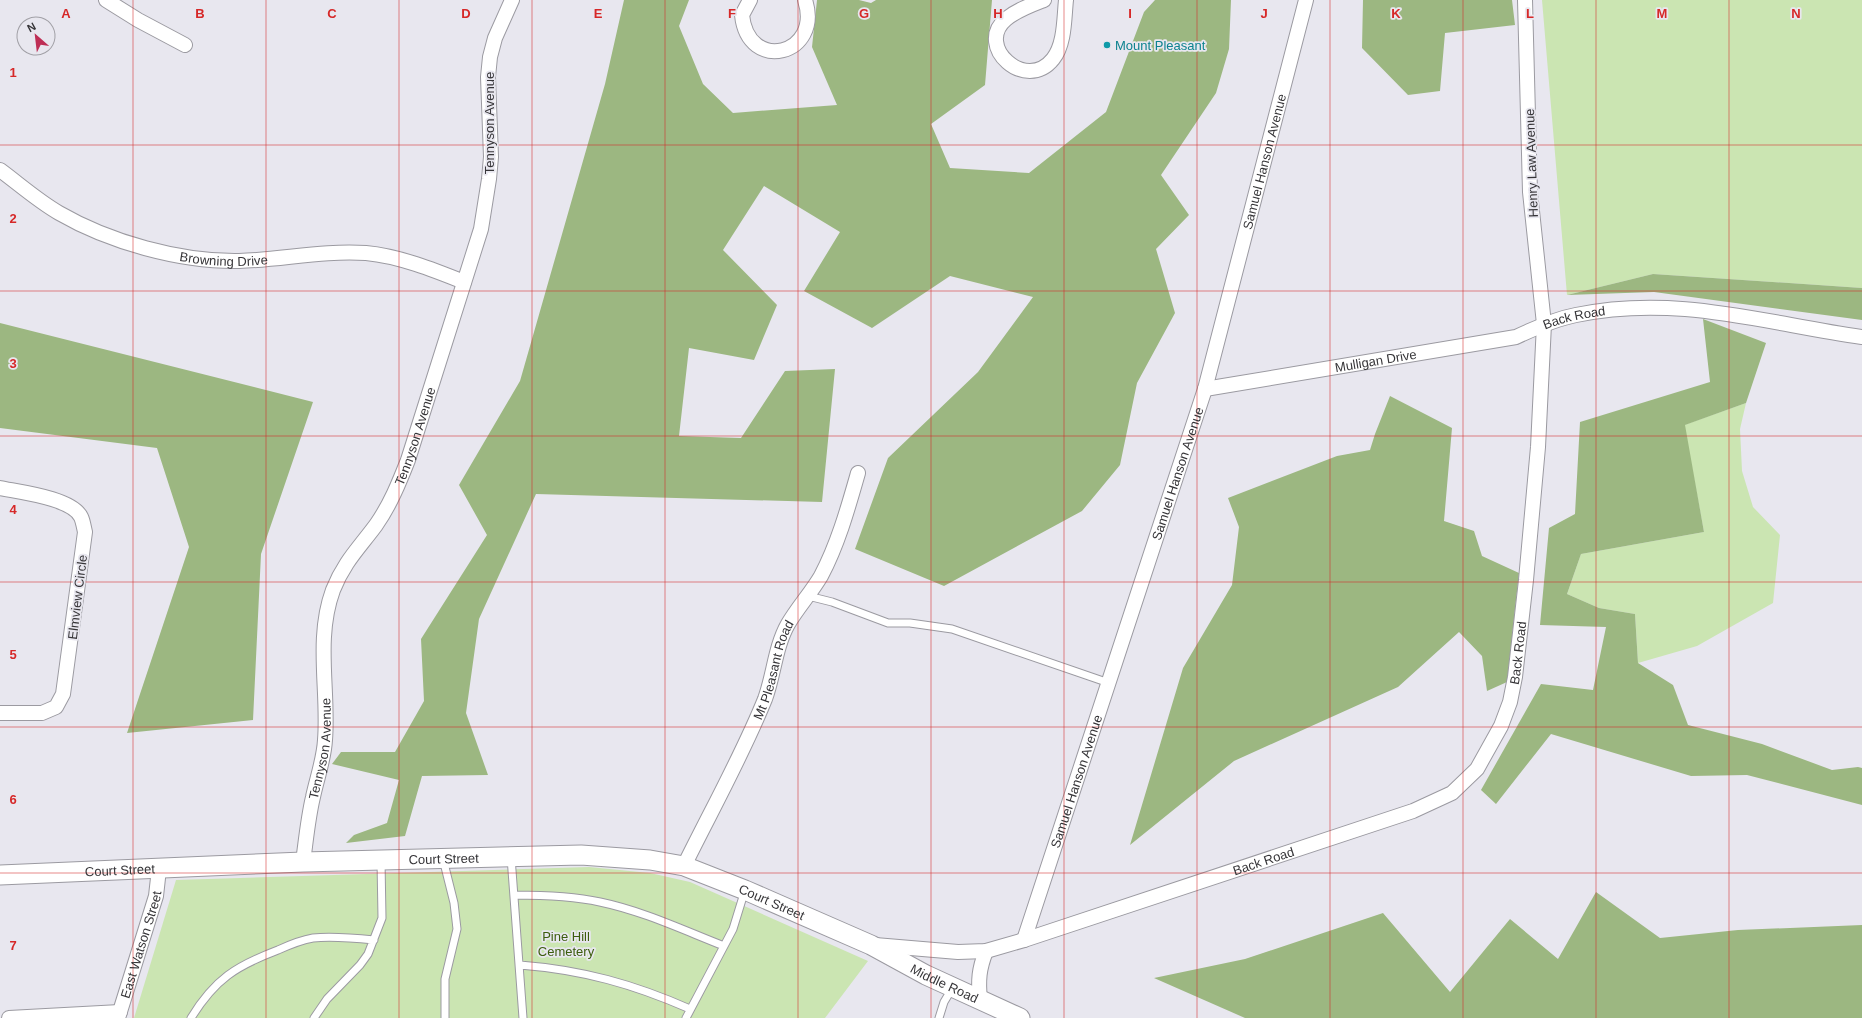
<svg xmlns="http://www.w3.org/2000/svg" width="1862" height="1018" font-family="Helvetica,sans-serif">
<rect width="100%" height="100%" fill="#e8e7ef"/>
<path fill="#cbe5b2" d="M1542 0H1862V288L1653 274 1567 295Z
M1746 403 1740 429 1742 471 1753 507 1780 535 1773 603 1697 646 1638 663 1635 614 1599 608 1567 594 1581 554 1704 532 1684 425Z
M589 867 650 873 690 882 868 961 825 1018H134L176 880Z"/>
<path fill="#9cb781" d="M624 0H689L679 26 703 84 733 113 837 105 812 47 817 0H859L871 3 876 0H992L985 85 931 124 950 168 1029 173 1106 112 1144 12 1155 0H1231L1229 49 1216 93 1161 175 1189 215 1156 249 1175 313 1137 383 1120 465 1082 511 944 586 855 549 888 458 978 372 1033 297 950 276 872 328 804 291 840 232 764 186 723 250 777 305 754 360 689 348 679 436 741 438 785 371 835 369 822 502 536 494 479 619 466 713 488 775 422 776 405 836 346 843 354 835 387 823 399 780 332 764 341 752H395L424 701 421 639 487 535 459 485 520 381 605 84Z
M1363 0H1512L1515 25 1445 33 1440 91 1408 95 1362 48Z
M1653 274 1862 288V320L1654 292 1567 295Z
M1703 319 1766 343 1746 403 1685 425 1704 532 1581 554 1567 594 1599 608 1635 614 1638 663 1673 685 1688 725 1762 744 1832 770 1858 767 1862 768V805L1747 775 1691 776 1551 734 1496 804 1481 790 1541 684 1593 690 1606 627 1540 625 1549 528 1575 514 1580 422 1710 382Z
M0 323 313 402 261 554 253 720 127 733 189 547 157 448 0 428Z
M1390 396 1452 428 1444 521 1474 531 1482 556 1519 573 1507 682 1487 691 1482 656 1459 632 1398 687 1234 761 1130 845 1183 668 1232 585 1239 527 1228 498 1337 456 1370 450 1375 434Z
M1596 892 1660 938 1738 930 1862 925V1018H1245L1154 978 1245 959 1383 913 1450 992 1510 919 1558 959Z"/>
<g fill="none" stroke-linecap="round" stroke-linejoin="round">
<g stroke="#9b9aa1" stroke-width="9">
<path id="lane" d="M808 596 832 602 888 623H910L952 629 1109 683
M511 857 523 1018
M443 859 454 903 457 929 445 979V1018
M515 895C543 895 573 896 600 902 643 911 683 930 724 946
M520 965C583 970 633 984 690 1009
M191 1018C215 979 236 966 278 950 289 945 301 940 313 938 333 936 354 938 374 940
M314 1018 327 999 360 965 368 954 382 918 381 861
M686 1018 733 929 745 890
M939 1018 944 1002 953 987"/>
</g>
<g stroke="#9b9aa1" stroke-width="16">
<g id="street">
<path d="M106 0 138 20 185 45"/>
<path d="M750 0 742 15C748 74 823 55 805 0"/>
<path d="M1044 0C1031 5 1017 10 1006 19 974 46 1026 93 1053 59 1065 44 1064 18 1066 0"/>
<path id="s1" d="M0 170C19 184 38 201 59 213 109 242 180 262 239 261 281 260 323 250 366 253 399 256 434 270 464 282"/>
<path id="s2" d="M1205 389 1516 337C1535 328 1555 319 1576 315 1676 294 1764 323 1862 337"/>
<path d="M0 488C19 492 72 498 81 517 83 521 84 528 85 532L63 694 56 707 42 713H0"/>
<path id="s3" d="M303 862C306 840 308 818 313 797 317 778 324 759 325 740 329 691 315 639 333 590 344 562 359 548 376 525 390 505 399 483 408 460L481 229 489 179 491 157 488 77 490 57 495 38 512 0"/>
<path id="s4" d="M684 866C711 811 742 756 765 699 774 675 775 647 788 624 798 607 811 593 821 576 838 544 848 508 858 473"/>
<path id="s5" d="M1024 940 1205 389 1306 0"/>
<path id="s6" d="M875 945 958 952 986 951 1024 940 1413 811 1452 793 1477 769 1501 726 1510 702 1515 677 1526 580 1538 447 1544 324 1530 192 1525 0"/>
<path d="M980 1000C978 980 979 969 986 951"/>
<path d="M9 1018 120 1012"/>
<path id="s7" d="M118 1018 156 896 159 869"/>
</g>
</g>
<g stroke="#9b9aa1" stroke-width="21">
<g id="secondary">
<path id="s8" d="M0 875 303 862 581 855 650 860 684 866 745 890 871 945 926 975 1020 1018"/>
</g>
</g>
<use href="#lane" stroke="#fff" stroke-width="7"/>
<use href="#street" stroke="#fff" stroke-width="14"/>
<use href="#secondary" stroke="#fff" stroke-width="19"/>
</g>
<path fill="none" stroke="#d62828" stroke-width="1" stroke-opacity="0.55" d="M133 0V1018M266 0V1018M399 0V1018M532 0V1018M665 0V1018M798 0V1018M931 0V1018M1064 0V1018M1197 0V1018M1330 0V1018M1463 0V1018M1596 0V1018M1729 0V1018M0 145H1862M0 291H1862M0 436H1862M0 582H1862M0 727H1862M0 873H1862"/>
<circle fill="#0f9aa8" stroke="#e8e7ef" stroke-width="1.5" cx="1107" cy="45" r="4"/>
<g text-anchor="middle" stroke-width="3.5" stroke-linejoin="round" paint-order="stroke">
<g font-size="13" fill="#0d838f" stroke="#e8e7ef" text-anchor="start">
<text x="1115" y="50">Mount Pleasant</text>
</g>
<g font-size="13" fill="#363538" stroke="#e8e7ef">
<text transform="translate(489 123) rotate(-90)" y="5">Tennyson Avenue</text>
<text dy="5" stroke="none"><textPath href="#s5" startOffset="815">Samuel Hanson Avenue</textPath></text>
<text transform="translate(1531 163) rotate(-92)" y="5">Henry Law Avenue</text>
<text dy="5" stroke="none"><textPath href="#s1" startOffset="246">Browning Drive</textPath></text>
<text dy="5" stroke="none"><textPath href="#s2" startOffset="377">Back Road</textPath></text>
<text dy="5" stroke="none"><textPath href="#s2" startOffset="173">Mulligan Drive</textPath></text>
<text dy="5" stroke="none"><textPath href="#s3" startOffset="451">Tennyson Avenue</textPath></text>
<text dy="5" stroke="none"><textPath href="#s5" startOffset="491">Samuel Hanson Avenue</textPath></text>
<text transform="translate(77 597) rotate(-83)" y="5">Elmview Circle</text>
<text dy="5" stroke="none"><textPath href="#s6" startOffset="763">Back Road</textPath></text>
<text dy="5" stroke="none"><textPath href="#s4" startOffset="216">Mt Pleasant Road</textPath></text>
<text dy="5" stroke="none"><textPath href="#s3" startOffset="115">Tennyson Avenue</textPath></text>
<text dy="5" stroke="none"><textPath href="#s5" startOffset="167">Samuel Hanson Avenue</textPath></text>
<text dy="5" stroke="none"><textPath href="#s8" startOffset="444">Court Street</textPath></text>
<text dy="5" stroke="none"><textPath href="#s6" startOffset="403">Back Road</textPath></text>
<text dy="5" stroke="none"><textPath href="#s8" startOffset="120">Court Street</textPath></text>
<text dy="5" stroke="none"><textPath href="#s8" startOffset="780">Court Street</textPath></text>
<text dy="5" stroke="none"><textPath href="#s7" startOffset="77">East Watson Street</textPath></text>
<text dy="5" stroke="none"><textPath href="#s8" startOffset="971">Middle Road</textPath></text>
</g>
<g font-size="13" fill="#3c5d0d" stroke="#e8e7ef">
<text x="566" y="941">Pine Hill<tspan x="566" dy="15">Cemetery</tspan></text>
</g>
</g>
<g font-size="13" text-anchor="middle" font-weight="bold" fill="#d62828" stroke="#e8e7ef" stroke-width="3.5" stroke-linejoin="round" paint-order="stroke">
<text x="66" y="18">A</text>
<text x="200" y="18">B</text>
<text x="332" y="18">C</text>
<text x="466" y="18">D</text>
<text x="598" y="18">E</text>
<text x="732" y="18">F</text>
<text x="864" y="18">G</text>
<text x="998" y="18">H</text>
<text x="1130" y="18">I</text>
<text x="1264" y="18">J</text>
<text x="1396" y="18">K</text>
<text x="1530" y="18">L</text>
<text x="1662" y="18">M</text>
<text x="1796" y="18">N</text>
<text x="13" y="77">1</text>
<text x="13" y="223">2</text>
<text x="13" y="368">3</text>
<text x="13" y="514">4</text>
<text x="13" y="659">5</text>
<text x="13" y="804">6</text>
<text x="13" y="950">7</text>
</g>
<g transform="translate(36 36) rotate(332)"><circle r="19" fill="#e8e7ef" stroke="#a1a0a6"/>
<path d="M0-3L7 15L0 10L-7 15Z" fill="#be2e55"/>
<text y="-6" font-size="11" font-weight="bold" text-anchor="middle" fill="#363538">N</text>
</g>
</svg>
